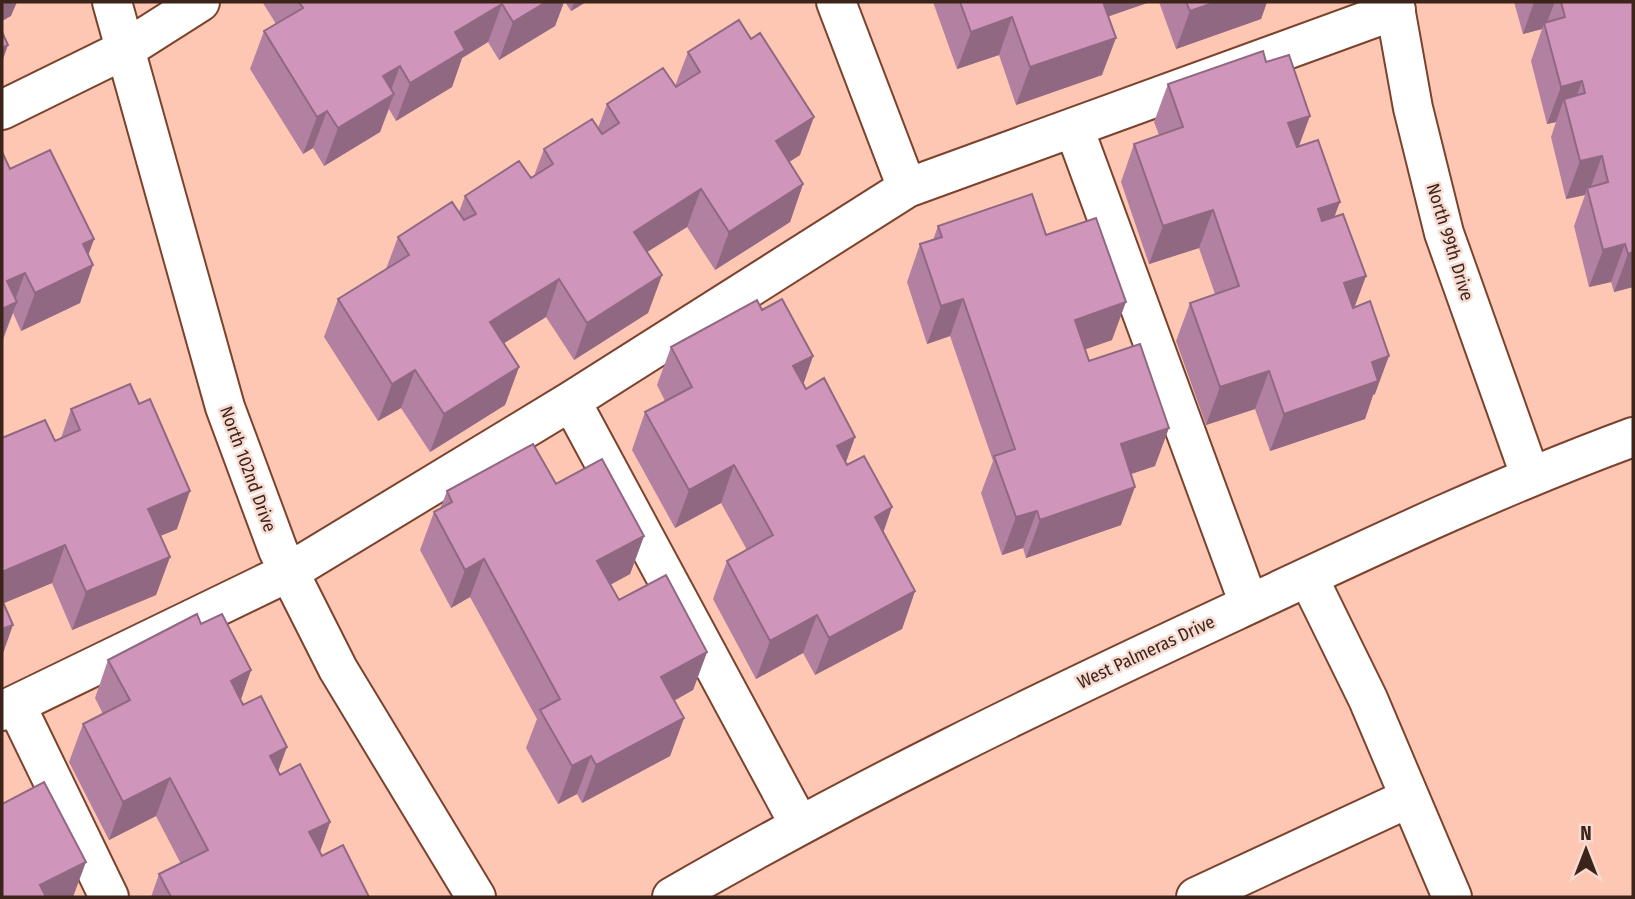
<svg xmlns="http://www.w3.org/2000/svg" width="1635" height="899" font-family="'Fira Sans Condensed',sans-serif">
<rect width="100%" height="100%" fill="#fdc7b3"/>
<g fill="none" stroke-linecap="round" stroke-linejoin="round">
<g stroke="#7b432e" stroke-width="42">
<path id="minor" d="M112 2 225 407 278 550 338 669 476 897
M836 2 907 188
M1394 2 1413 108 1444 233 1530 475
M2 110 126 49 200 2
M1074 128 1249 604
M571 401 799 824
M1308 577 1368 699 1452 897
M16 705 109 897
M2 711 289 572 571 401 907 188 1396 10
M672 897C855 791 1044 700 1235 611 1367 549 1497 487 1633 437
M1196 897 1409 798"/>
</g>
<use href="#minor" stroke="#fff" stroke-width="38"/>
</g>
<path fill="#b280a0" d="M264 2H564L555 26 499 60 488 42 462 58 452 87 396 121 389 109 380 132 324 166 313 148 303 154 250 69 264 31 276 24 263 3Z
M565 2H586L571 11Z
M933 2H1150L1108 16 1102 75 1016 105 999 55 957 69Z
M1159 2H1267L1261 19 1176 49Z
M1514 2H1633V287L1614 292 1611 282 1589 287 1574 226 1585 195 1566 199 1551 137 1556 122 1547 124 1531 61 1542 29 1523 34Z
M688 52 800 155 789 162 803 184 790 222 715 270 687 227 647 252 662 275 648 313 574 360 546 317 504 343 519 367 505 405 430 452 401 408 378 421 324 337 338 299 386 269 398 237 459 212 465 196 531 178 534 176 544 149 598 128 607 104 675 86Z
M1168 84 1298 147 1366 276 1354 307 1375 394 1373 395 1365 419 1270 451 1255 409 1206 425 1176 341 1190 303 1215 294 1199 248 1149 264 1121 182 1134 144 1159 135 1154 122Z
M10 169 94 239 88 255 80 303 21 331 13 313 3 340Z
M938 226 1046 235 1112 340 1085 349 1089 361 1155 466 1131 474 1121 525 1026 558 1023 548 1002 555 981 493 993 461 950 336 927 344 907 282 920 244 933 240Z
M762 310 813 356 803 384 806 389 855 437 846 462 915 591 902 629 815 675 803 653 756 679 713 599 727 561 747 550 721 503 675 528 632 450 645 412 665 401 657 385 671 347Z
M71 409 177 529 160 536 170 557 156 595 72 630 52 583 3 603 2 438 55 441 61 438Z
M556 484 644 536 630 574 610 585 619 600 707 652 693 690 674 701 684 718 670 756 582 803 577 794 558 804 526 748 537 719 470 597 451 608 420 550 434 512 440 509 447 491Z
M201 624 251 670 241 699 280 775 330 822 320 852 322 856 369 897H151L159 874 181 864 156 816 109 840 69 762 83 724 103 714 95 698 108 660Z"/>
<path fill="#916882" d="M2 2H17L11 16 2 21Z
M546 2H564L555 26 499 60 513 22Z
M574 2H586L571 11Z
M1092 2H1150L1084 25Z
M1216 2H1267L1261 19 1176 49 1190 11Z
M1534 2H1555L1545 27 1544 23 1542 29 1523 34Z
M502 4 488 42 462 58 452 87 396 121 410 83 455 32Z
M1012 17 999 55 957 69 971 32Z
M1116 38 1102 75 1016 105 1030 67Z
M8 45 2 62V48Z
M400 66 388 98 394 94 380 132 324 166 338 128 383 76Z
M1582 81 1569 117 1564 99 1556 122 1547 124 1561 87Z
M327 111 313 148 303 154 317 117Z
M1310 116 1296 154 1288 123Z
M814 117 800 155 762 179 776 141Z
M1602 156 1589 192 1587 188 1585 195 1566 199 1580 161Z
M803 184 790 222 715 270 729 232Z
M701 189 687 227 620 269 634 232Z
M1340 202 1326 239 1318 209Z
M1213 210 1199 248 1149 264 1163 226Z
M94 239 83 270 93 265 80 303 21 331 35 293 83 244Z
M1625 244 1611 282 1589 287 1603 250Z
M1633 252V287L1614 292 1628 254Z
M25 273 14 303 17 302 2 340V295L7 281Z
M662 275 648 313 574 360 587 323Z
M1366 276 1352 314 1344 283Z
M559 279 546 317 477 360 490 322Z
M963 299 950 336 927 344 941 306Z
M1126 302 1112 340 1061 358 1075 320Z
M813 356 800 394 793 366Z
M1389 356 1375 394 1373 395 1365 419 1270 451 1284 414 1372 362Z
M519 367 505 405 430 452 444 414Z
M415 370 401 408 378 421 392 384Z
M1269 371 1255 409 1206 425 1220 387Z
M1169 428 1155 466 1107 482 1121 444Z
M855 437 841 475 837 446Z
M734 465 721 503 675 528 689 490Z
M1135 487 1121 525 1026 558 1040 520Z
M190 491 177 529 134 547 148 509Z
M892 507 879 545 875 517Z
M1037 511 1023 548 1002 555 1016 517Z
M644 536 630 574 584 599 597 561Z
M65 545 52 583 2 604V572Z
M170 557 156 595 72 630 86 592Z
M484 559 470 597 451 608 465 570Z
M915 591 902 629 815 675 829 638Z
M817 615 803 653 756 679 770 641Z
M13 625 2 656V629Z
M707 652 693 690 647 715 661 677Z
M251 670 238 708 231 681Z
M684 718 670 756 582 803 596 765Z
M287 747 273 785 270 756Z
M591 756 577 794 558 804 572 766Z
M170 778 156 816 109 840 123 802Z
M330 822 317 860 309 832Z
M86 862 73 897H35L40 885Z"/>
<path fill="#cf95ba" stroke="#916882" stroke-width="2" d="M299 2H546L513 22 502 4 455 32 465 50 410 83 400 66 383 76 394 94 338 128 327 111 317 117 264 31 303 8Z
M960 2H1103L1116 38 1030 67 1012 17 971 32Z
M1186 2H1216L1190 11Z
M1561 2H1633V252L1628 254 1625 244 1603 250 1587 188 1608 182 1602 156 1580 161 1564 99 1585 93 1582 81 1561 87 1544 23 1565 17Z
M739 20 751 39 760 33 814 117 776 141 803 184 729 232 701 189 634 232 662 275 587 323 559 279 490 322 519 367 444 414 415 370 392 384 338 299 409 255 398 237 452 202 464 220 476 214 465 196 519 161 531 178 553 164 544 149 592 119 602 134 619 123 607 104 663 68 676 87 700 72 688 52Z
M2 32 8 45 2 48Z
M1263 51 1266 62 1289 55 1310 116 1288 123 1297 147 1318 140 1340 202 1318 209 1322 221 1343 214 1366 276 1344 283 1353 308 1370 301 1389 356 1372 362 1378 381 1284 414 1269 371 1220 387 1190 303 1239 286 1213 210 1163 226 1134 144 1183 127 1168 84Z
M50 150 94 239 83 244 93 265 35 293 25 273 7 281 17 302 2 309V152L10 169Z
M1032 194 1046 235 1096 218 1126 302 1075 320 1089 361 1140 344 1169 428 1121 444 1135 487 1040 520 1037 511 1016 517 994 456 1015 449 963 299 941 306 920 244 942 237 938 226Z
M782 299 813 356 793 366 806 389 824 378 855 437 837 446 847 465 864 456 892 507 875 517 915 591 829 638 817 615 770 641 727 561 773 535 734 465 689 490 645 412 692 387 671 347 757 300 762 310Z
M130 384 139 404 150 399 190 491 148 509 170 557 86 592 65 545 2 572V438L45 420 55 441 80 430 71 409Z
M533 444 556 484 602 459 644 536 597 561 619 600 666 575 707 652 661 677 684 718 596 765 591 756 572 766 540 710 560 699 484 559 465 570 434 512 452 502 447 491Z
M2 600 13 625 2 629Z
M197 614 201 624 222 614 251 670 231 681 243 705 261 696 287 747 270 756 280 775 300 764 330 822 309 832 322 856 343 845 369 897H171L159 874 208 850 170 778 123 802 83 724 130 700 108 660Z
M44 782 86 862 40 885 46 897H2V804Z"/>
<g text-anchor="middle" stroke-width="5" stroke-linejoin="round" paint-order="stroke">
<g font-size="18" fill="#3d241b" stroke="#f7dbd1">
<text transform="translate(1450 242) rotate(73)" y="6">North 99th Drive</text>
<text transform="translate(248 469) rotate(70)" y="6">North 102nd Drive</text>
<text transform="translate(1146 652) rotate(-25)" y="6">West Palmeras Drive</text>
</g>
</g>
<rect width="1635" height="899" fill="none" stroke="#3d241b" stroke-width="7"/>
<g transform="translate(1586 850)" stroke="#f7dbd1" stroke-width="5" paint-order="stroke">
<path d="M0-5L12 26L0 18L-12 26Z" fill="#3d241b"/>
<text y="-10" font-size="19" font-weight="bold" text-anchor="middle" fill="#3d241b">N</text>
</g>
</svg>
